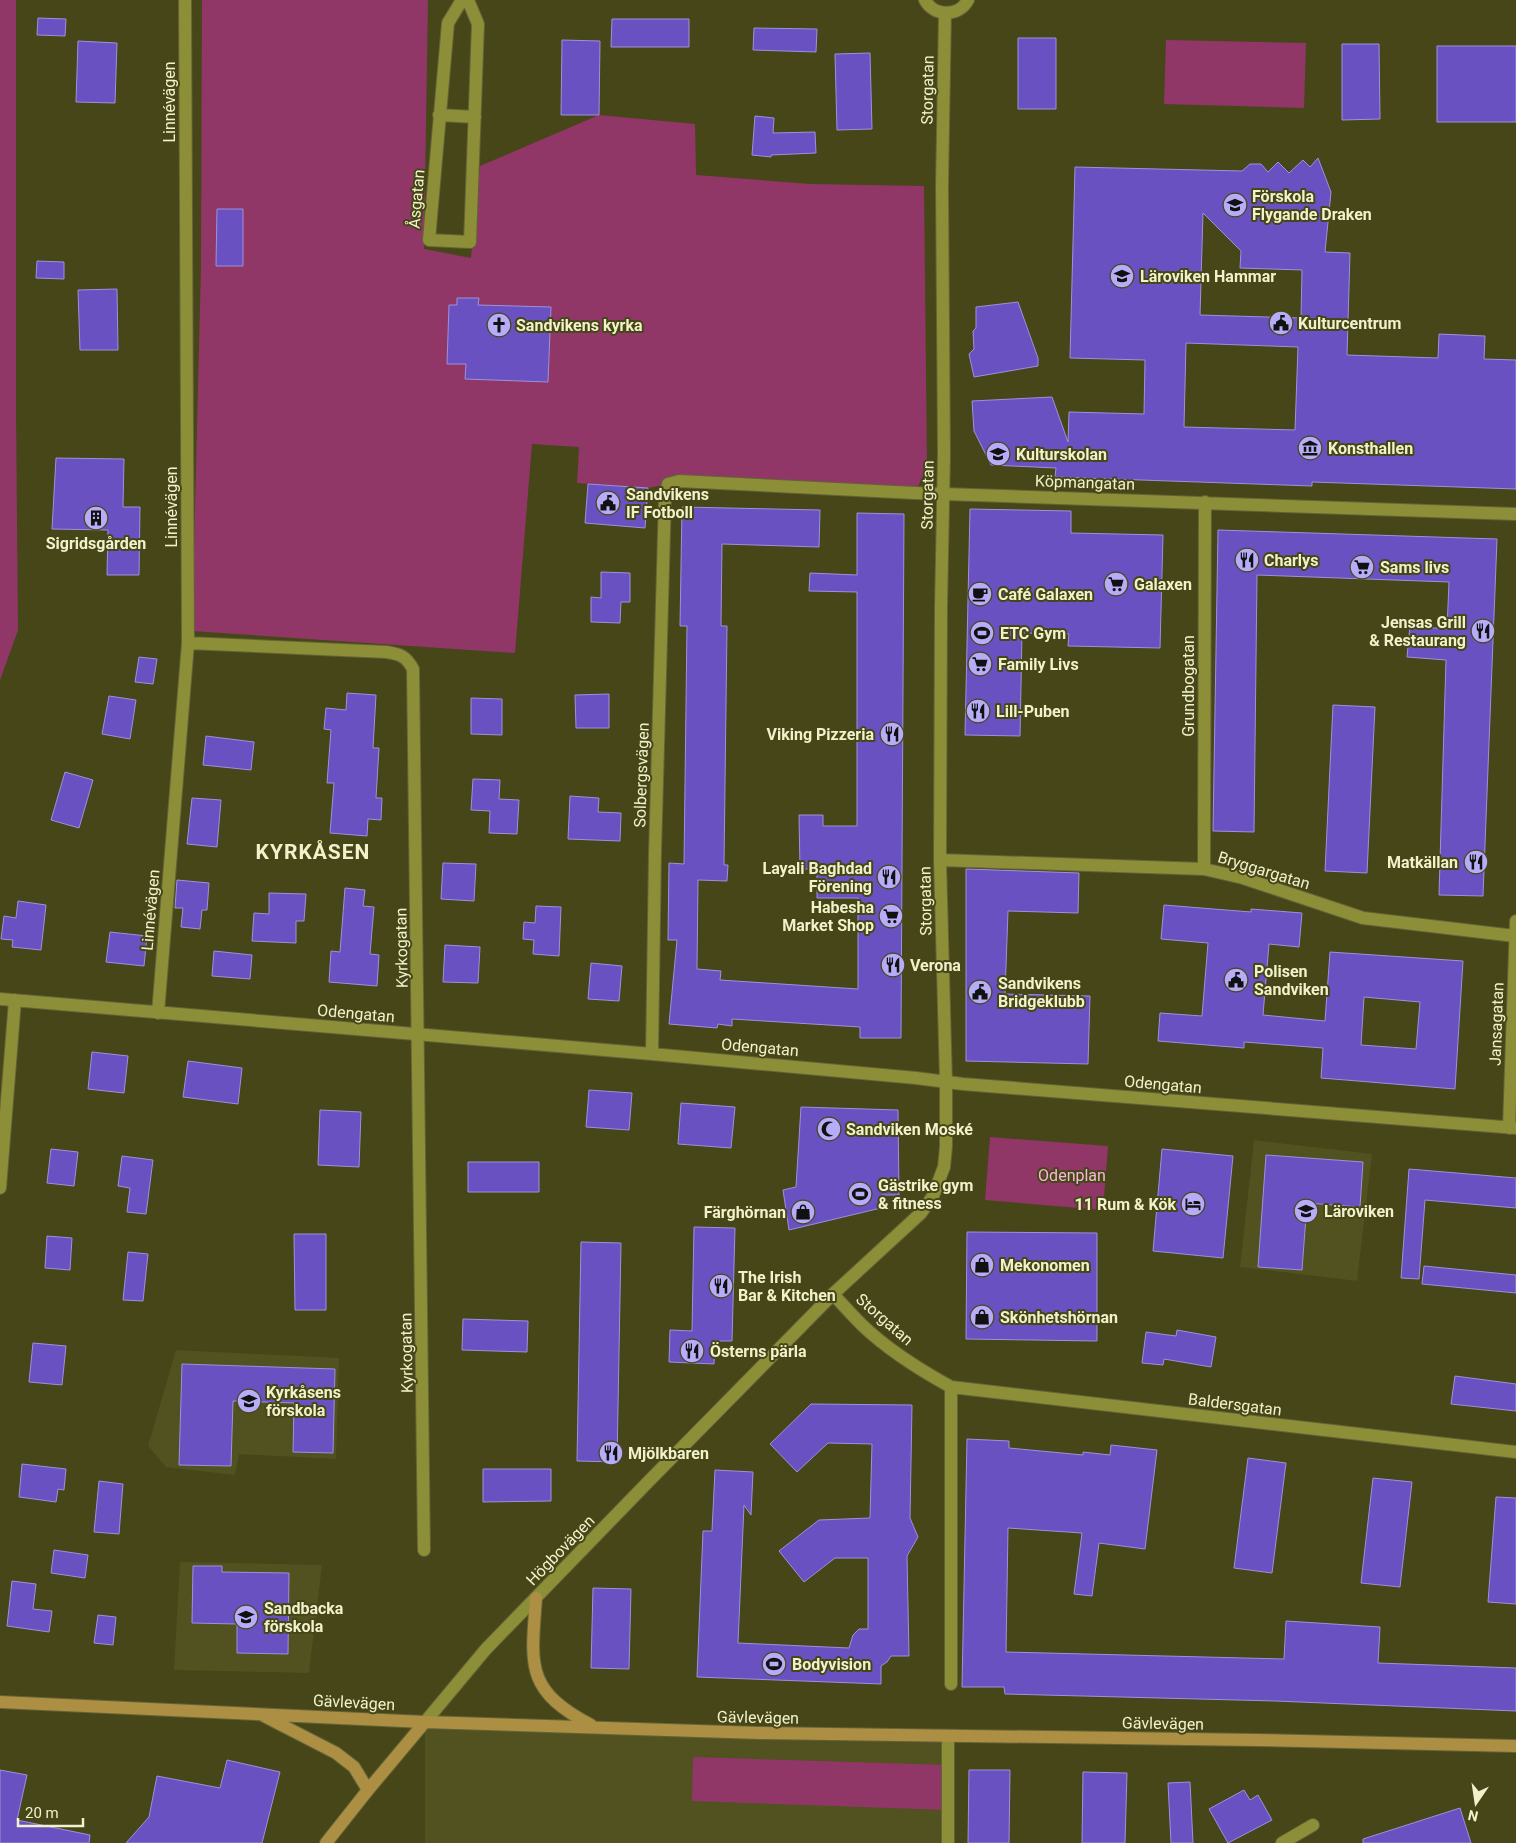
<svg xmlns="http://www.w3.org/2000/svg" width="1516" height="1843" font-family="Roboto,sans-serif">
<rect width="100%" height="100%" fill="#464619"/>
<path fill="#515220" d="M1254 1140 1372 1154 1357 1281 1240 1267Z
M176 1350 339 1358 336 1459 239 1454 235 1475 166 1467 148 1446Z
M180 1562 322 1565 309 1673 174 1670Z
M425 1722 948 1736V1843H425Z"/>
<path fill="#903768" d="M0 0H16V408L18 630 0 680Z
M202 0H428L424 249 471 258 480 166 599 115 695 124 696 175 810 184 924 186 927 467 915 493 668 484 648 488 577 483 579 447 532 444 515 653 192 631 201 267Z
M1166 40 1306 43 1304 108 1164 104Z
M990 1137 1108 1146 1103 1210 985 1200Z
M693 1757 948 1765V1810L692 1801Z"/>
<path fill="#6a51c1" stroke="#9c92dc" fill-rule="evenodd" d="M38 18 66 19 65 36 37 35Z
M612 19H689V47H611Z
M754 28 817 29 816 52 753 50Z
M1018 38H1056V109H1018Z
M562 40 600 41 599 115H561Z
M78 41 117 43 115 103 76 102Z
M1342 44H1379L1380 119 1342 120Z
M1437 46H1516V122H1437Z
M870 53 872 129 837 130 835 54Z
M755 116 774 118 773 133 815 132 816 153 771 155V157L752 155Z
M1318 158 1331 192 1325 252 1350 253 1347 355 1438 358 1439 334 1485 336 1484 359 1516 360V489L1312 482V486L1055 477 1056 468 991 465 974 431 972 401 1052 397 1068 442 1069 412 1144 414 1145 360 1070 358 1075 167 1242 171 1250 164H1261L1268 172 1278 162 1289 173 1303 160 1310 167ZM1203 213 1241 251 1240 268 1302 270 1301 318 1200 315ZM1186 343 1298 347 1295 430 1184 427Z
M217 209H243V266H216Z
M37 261 64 262V279L36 278Z
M117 289 118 350H80L78 290Z
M457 298H479L478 305 551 307 548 382 465 379 466 364H447L449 305H457Z
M1018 302 1038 358V366L974 377 969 354 974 349 973 331 976 328V307Z
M56 458 124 459 123 507H140L139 575H107L108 530 52 529Z
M588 484 648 488 645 528 585 523Z
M682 507 820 510 819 547 722 544 721 626H727L724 865H728L727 881 698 880 697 969 721 971 720 980 858 989V898H817V869H800L799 815H823V826H857V592L809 591 810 573 857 575V513L904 514 901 1038H860V1027L732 1019V1026L718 1024 717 1028 669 1024 677 940H668L669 863 684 864 687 626H680Z
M970 509 1071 511V533L1163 535 1160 648 1068 646 1069 634 1022 633 1020 736 965 735Z
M1218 530 1497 539 1483 896 1439 895 1446 660 1407 657 1410 626 1447 629 1449 582 1257 575 1254 832 1213 831Z
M601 572 630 573V602H621L620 623 591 622V597L601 598Z
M139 657 157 659 153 684 135 682Z
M347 693 376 695 373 748H379L376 798H382L381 820 368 819 367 836 330 833 334 783H327L331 730 324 729 326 708 346 710Z
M609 694V728H576L575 695Z
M109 696 136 700 130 739 102 734Z
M471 698 502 699V735L471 734Z
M1333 705 1375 707 1367 873 1325 871Z
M206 736 254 742 251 770 203 765Z
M65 772 93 780 79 828 51 820Z
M473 779 500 780 499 799 519 800 517 834 489 833 490 811 471 810Z
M570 796 599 798 598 812 621 813 620 841 568 839Z
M192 798 221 800 217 847 187 844Z
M443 863 476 864 474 901 441 899Z
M966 869 1079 873 1078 913 1008 911 1005 994 1090 996 1088 1064 966 1061Z
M177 880 209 883 207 910H202L200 929 181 927 183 908H175Z
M345 888 365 890 363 906 374 907 370 954 379 955 377 986 329 982 331 951 340 952Z
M269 893 306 894 304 921H296V943L252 941 254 913 269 914Z
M18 901 46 905 41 950 12 947 13 940 1 939 4 916 16 918Z
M1164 905 1251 912V909L1302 913 1299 947 1269 944 1263 1015 1325 1021 1330 952 1463 961 1455 1089 1321 1078 1323 1048 1244 1042V1048L1158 1041 1160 1013 1202 1016 1208 943 1161 939ZM1364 997 1420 1002 1416 1049 1361 1045Z
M536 906 561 907 559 956 533 954 534 940 523 939 524 922 535 923Z
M110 932 147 936 144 966 106 962Z
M445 945 480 947 478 983 443 982Z
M214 951 252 955 250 979 212 976Z
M591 963 622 966 619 1001 588 999Z
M92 1052 128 1056 124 1093 88 1089Z
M188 1061 242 1068 238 1104 183 1097Z
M589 1090 632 1093 629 1130 586 1127Z
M681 1103 735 1107 731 1148 678 1144Z
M801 1107 898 1110 899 1195H882L881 1208 789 1230 783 1190 796 1187Z
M320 1110 361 1112 359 1167 318 1165Z
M51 1149 78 1152 74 1186 47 1183Z
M1162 1149 1233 1156 1223 1258 1153 1251Z
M1266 1155 1363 1162 1360 1207 1307 1203 1302 1270 1258 1267Z
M122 1156 153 1160 146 1214 127 1212 130 1188 118 1186Z
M468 1162H539V1192H468Z
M1409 1169 1516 1178V1208L1425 1200 1419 1279 1401 1278Z
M694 1227 735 1228 732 1341H715L714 1364 669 1362 670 1330 692 1331Z
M967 1232 1097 1233V1341L966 1339Z
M294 1234H326V1310H295Z
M47 1236 72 1238 70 1270 45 1268Z
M581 1242 621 1243 617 1462 577 1461Z
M128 1252 148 1254 143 1301 123 1300Z
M1424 1266 1516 1275V1293L1422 1284Z
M463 1319 528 1321 527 1352 462 1350Z
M1177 1330 1216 1337 1211 1367 1164 1359 1163 1365 1142 1363 1146 1332 1176 1336Z
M33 1343 66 1346 62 1385 29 1382Z
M182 1364 335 1369 333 1453 293 1452 294 1403 233 1401 231 1466 179 1465Z
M1455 1376 1516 1384V1411L1451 1404Z
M811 1404 912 1405 910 1518 918 1537 907 1556 909 1656H891L887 1662 881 1666V1684L697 1677 703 1531H712L715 1470 753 1472 751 1515 744 1505 738 1643 849 1648 853 1635 859 1629H868V1558H835L804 1582 779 1551 819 1520 870 1518 872 1444 828 1443 797 1472 770 1444Z
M967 1439 1009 1441V1448L1083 1455V1452L1110 1455 1111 1445 1157 1450 1145 1549 1099 1543 1092 1596 1074 1594 1082 1533 1008 1528 1006 1652 1284 1659 1286 1621 1380 1627 1378 1663 1516 1668V1711L1275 1701 1005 1694 1004 1687H962Z
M1248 1458 1286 1463 1272 1573 1234 1568Z
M22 1464 66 1469 64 1490 58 1489 56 1502 19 1497Z
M483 1469H551V1501L483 1502Z
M1373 1478 1412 1482 1400 1587 1361 1583Z
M99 1481 123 1484 119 1534 94 1532Z
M1496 1497 1516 1498V1604L1488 1602Z
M54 1550 88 1555 85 1578 51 1573Z
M193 1566H222V1572L289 1573 288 1654 237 1653V1624L192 1623Z
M12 1581 36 1584 33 1609 52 1611 49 1632 7 1626Z
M593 1588 631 1589 629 1669 591 1668Z
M98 1615 116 1617 113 1645 94 1643Z
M227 1760 280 1772 262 1843H126L149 1817 157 1776 220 1788Z
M0 1770 27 1775 17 1820 90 1835 89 1843H0Z
M969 1770H1010L1009 1843H968Z
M1083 1772 1127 1773 1125 1843H1082Z
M1190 1782 1193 1843H1171L1168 1783Z
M1244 1790 1250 1800 1258 1795 1272 1820 1228 1843 1209 1809Z
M1460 1808 1471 1843H1363V1839Z"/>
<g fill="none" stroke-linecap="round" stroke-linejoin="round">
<g stroke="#636338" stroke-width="14">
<path id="street" d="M462 0 448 23 429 240 470 242 478 24 468 0
M925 0C934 17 959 17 968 0
M439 115 475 117
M188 643 386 652C400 654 406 656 413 669L424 1550
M940 860 1204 869 1243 878 1363 918 1515 936
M1204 869 1205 502
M0 999 652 1054 916 1078 963 1084 1516 1128
M158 1013 188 643 185 0
M652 1054 655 853 665 497 668 484 679 481 915 493 1516 514
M1509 1128 1516 921
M0 1188 15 1000
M833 1294C842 1304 852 1315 862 1325 888 1350 920 1370 951 1387V1684
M951 1387 1516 1452
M425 1722 486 1649 647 1483 833 1294 921 1213 933 1196 944 1167 946 1147V1082L940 860 941 607 944 454 942 186 945 13
M948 1736V1843
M1282 1843 1313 1825"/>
</g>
<g stroke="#636338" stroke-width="14">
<path id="secondary" d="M536 1598C531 1666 525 1690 591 1725
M0 1702 425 1722 759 1733 1256 1740 1516 1746
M264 1716 336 1753 354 1767 368 1790
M326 1843 368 1790 425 1722"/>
</g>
<use href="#street" stroke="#8d8e38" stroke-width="12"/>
<use href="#secondary" stroke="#ac8f42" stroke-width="12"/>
</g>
<defs>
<g id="school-disc" transform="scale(1.25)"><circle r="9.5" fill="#b6acf8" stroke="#464619"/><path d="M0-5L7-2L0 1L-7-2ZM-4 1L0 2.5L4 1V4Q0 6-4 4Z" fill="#111"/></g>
<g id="civic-disc" transform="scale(1.25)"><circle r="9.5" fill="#b6acf8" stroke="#464619"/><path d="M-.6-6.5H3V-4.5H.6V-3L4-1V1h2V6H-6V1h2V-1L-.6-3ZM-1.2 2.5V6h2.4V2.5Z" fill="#111"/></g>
<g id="church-disc" transform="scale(1.25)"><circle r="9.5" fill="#b6acf8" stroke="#464619"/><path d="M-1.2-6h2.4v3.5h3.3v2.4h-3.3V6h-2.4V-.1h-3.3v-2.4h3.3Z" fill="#111"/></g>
<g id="museum-disc" transform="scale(1.25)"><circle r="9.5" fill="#b6acf8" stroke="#464619"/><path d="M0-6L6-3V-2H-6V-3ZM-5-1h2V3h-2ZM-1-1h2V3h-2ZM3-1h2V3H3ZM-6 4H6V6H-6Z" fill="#111"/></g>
<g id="building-disc" transform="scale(1.25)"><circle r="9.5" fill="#b6acf8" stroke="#464619"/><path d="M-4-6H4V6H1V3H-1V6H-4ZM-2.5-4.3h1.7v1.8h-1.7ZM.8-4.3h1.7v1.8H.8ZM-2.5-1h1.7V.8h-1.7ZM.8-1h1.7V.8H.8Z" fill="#111"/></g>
<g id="restaurant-disc" transform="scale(1.25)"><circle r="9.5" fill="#b6acf8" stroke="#464619"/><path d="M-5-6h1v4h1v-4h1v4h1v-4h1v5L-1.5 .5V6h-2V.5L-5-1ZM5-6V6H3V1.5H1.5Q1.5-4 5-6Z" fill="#111"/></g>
<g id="supermarket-disc" transform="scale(1.25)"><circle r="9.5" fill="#b6acf8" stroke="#464619"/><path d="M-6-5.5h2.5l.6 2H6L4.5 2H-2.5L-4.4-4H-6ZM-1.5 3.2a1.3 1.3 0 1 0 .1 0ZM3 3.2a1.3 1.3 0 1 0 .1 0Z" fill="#111"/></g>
<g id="cafe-disc" transform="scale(1.25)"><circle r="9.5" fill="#b6acf8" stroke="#464619"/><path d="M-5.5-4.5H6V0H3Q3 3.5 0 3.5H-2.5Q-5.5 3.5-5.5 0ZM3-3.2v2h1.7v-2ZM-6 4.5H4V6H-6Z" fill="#111"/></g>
<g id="stadium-disc" transform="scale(1.25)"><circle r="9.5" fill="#b6acf8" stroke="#464619"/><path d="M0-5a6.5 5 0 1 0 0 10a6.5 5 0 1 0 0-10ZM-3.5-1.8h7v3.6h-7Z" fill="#111"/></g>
<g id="mosque-disc" transform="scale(1.25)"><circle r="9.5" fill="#b6acf8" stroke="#464619"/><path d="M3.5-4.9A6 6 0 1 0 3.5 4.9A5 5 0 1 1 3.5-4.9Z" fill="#111"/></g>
<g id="hotel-disc" transform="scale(1.25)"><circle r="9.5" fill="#b6acf8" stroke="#464619"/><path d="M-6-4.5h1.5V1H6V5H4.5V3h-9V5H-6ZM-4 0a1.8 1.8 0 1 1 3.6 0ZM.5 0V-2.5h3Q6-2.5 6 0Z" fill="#111"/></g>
<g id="shop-disc" transform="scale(1.25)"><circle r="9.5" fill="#b6acf8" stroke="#464619"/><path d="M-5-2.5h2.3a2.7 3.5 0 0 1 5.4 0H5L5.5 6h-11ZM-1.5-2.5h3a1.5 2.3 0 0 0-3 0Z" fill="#111"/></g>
</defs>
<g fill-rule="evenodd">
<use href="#school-disc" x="1235" y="205"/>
<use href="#school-disc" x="1122" y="276"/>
<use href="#civic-disc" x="1281" y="323"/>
<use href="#church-disc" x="499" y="325"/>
<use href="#museum-disc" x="1310" y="448"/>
<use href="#school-disc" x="998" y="454"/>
<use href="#civic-disc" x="608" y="503"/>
<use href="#building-disc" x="96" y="518"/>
<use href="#restaurant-disc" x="1247" y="560"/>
<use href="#supermarket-disc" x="1362" y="567"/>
<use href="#supermarket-disc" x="1116" y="584"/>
<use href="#cafe-disc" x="980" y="594"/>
<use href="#restaurant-disc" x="1483" y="631"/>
<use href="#stadium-disc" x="982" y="633"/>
<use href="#supermarket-disc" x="980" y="664"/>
<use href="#restaurant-disc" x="978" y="711"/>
<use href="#restaurant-disc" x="892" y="734"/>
<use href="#restaurant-disc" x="1476" y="862"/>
<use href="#restaurant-disc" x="889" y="877"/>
<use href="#supermarket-disc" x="891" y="916"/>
<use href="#restaurant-disc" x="893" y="965"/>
<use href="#civic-disc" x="1236" y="980"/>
<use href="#civic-disc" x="980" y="992"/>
<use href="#mosque-disc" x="829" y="1129"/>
<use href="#stadium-disc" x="860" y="1194"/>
<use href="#hotel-disc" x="1193" y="1204"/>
<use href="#school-disc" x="1306" y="1211"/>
<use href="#shop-disc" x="803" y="1212"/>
<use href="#shop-disc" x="982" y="1265"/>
<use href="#restaurant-disc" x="721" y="1286"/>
<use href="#shop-disc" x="982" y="1317"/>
<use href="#restaurant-disc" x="692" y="1351"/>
<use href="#school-disc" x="249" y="1401"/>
<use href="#restaurant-disc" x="611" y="1453"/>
<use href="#school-disc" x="246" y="1617"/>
<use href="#stadium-disc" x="774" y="1664"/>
</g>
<g text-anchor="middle" stroke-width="4" stroke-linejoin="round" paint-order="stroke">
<g font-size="16" fill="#f1f2c9" stroke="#464619">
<text transform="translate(927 90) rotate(-89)" y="6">Storgatan</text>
<text transform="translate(169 102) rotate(-90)" y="6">Linnévägen</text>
<text transform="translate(416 199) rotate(-85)" y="6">Åsgatan</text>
<text transform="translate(1085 482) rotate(2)" y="6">Köpmangatan</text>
<text transform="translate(927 495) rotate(-89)" y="6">Storgatan</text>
<text transform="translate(171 507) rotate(-90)" y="6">Linnévägen</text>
<text transform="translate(1188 686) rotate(-90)" y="6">Grundbogatan</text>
<text transform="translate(641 775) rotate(-88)" y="6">Solbergsvägen</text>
<text transform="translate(1264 870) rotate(17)" y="6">Bryggargatan</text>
<text transform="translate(925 901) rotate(-91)" y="6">Storgatan</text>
<text transform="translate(150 910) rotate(-85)" y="6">Linnévägen</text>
<text transform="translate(401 948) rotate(-91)" y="6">Kyrkogatan</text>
<text transform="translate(356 1013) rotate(5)" y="6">Odengatan</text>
<text transform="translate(1496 1024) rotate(-88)" y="6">Jansagatan</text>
<text transform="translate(760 1047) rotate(5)" y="6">Odengatan</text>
<text transform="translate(1163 1084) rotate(5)" y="6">Odengatan</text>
<text transform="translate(885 1319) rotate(41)" y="6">Storgatan</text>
<text transform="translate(406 1353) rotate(-91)" y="6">Kyrkogatan</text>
<text transform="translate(1235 1404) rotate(7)" y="6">Baldersgatan</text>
<text transform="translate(560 1550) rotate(-46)" y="6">Högbovägen</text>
<text transform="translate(354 1702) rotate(3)" y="6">Gävlevägen</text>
<text transform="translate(758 1717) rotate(1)" y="6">Gävlevägen</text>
<text transform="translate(1163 1723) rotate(1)" y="6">Gävlevägen</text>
</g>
<g font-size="16" font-weight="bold" fill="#f1f2c9" stroke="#464619" text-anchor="start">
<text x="1252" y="202">Förskola<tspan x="1252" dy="18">Flygande Draken</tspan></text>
<text x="1140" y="282">Läroviken Hammar</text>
<text x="1298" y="329">Kulturcentrum</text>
<text x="516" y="331">Sandvikens kyrka</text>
<text x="1328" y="454">Konsthallen</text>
<text x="1016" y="460">Kulturskolan</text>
<text x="626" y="500">Sandvikens<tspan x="626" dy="18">IF Fotboll</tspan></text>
<text x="96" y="549" text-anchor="middle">Sigridsgården</text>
<text x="1264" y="566">Charlys</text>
<text x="1380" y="573">Sams livs</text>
<text x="1134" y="590">Galaxen</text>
<text x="998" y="600">Café Galaxen</text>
<text x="1466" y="628" text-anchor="end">Jensas Grill<tspan x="1466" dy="18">&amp; Restaurang</tspan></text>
<text x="1000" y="639">ETC Gym</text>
<text x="998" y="670">Family Livs</text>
<text x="996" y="717">Lill-Puben</text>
<text x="874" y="740" text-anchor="end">Viking Pizzeria</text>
<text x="1458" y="868" text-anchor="end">Matkällan</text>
<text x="872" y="874" text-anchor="end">Layali Baghdad<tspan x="872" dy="18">Förening</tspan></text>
<text x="874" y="913" text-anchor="end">Habesha<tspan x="874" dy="18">Market Shop</tspan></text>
<text x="910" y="971">Verona</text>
<text x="1254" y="977">Polisen<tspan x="1254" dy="18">Sandviken</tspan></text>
<text x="998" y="989">Sandvikens<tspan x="998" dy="18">Bridgeklubb</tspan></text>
<text x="846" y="1135">Sandviken Moské</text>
<text x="878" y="1191">Gästrike gym<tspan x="878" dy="18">&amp; fitness</tspan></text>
<text x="1176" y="1210" text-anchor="end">11 Rum &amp; Kök</text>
<text x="1324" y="1217">Läroviken</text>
<text x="786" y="1218" text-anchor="end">Färghörnan</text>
<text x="1000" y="1271">Mekonomen</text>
<text x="738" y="1283">The Irish<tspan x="738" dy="18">Bar &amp; Kitchen</tspan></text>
<text x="1000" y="1323">Skönhetshörnan</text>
<text x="710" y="1357">Österns pärla</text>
<text x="266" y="1398">Kyrkåsens<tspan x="266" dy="18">förskola</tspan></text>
<text x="628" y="1459">Mjölkbaren</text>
<text x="264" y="1614">Sandbacka<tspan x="264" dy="18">förskola</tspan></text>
<text x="792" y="1670">Bodyvision</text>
</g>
<g font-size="16" fill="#f6b9d5" stroke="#464619">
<text x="1072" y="1181">Odenplan</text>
</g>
<g font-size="21" font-weight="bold" letter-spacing="1" fill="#f1f2c9" stroke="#464619">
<text x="313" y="859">KYRKÅSEN</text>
</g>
</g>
<g transform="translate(1476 1803) rotate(193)" stroke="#464619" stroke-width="4" paint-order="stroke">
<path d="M0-4L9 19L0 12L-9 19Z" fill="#f1f2c9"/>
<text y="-8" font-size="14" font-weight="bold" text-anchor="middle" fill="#f1f2c9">N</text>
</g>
<path d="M18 1818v8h65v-8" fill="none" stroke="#f1f2c9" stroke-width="2.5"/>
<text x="25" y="1818" font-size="15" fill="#f1f2c9" stroke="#464619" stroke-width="4" paint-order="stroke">20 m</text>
</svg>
